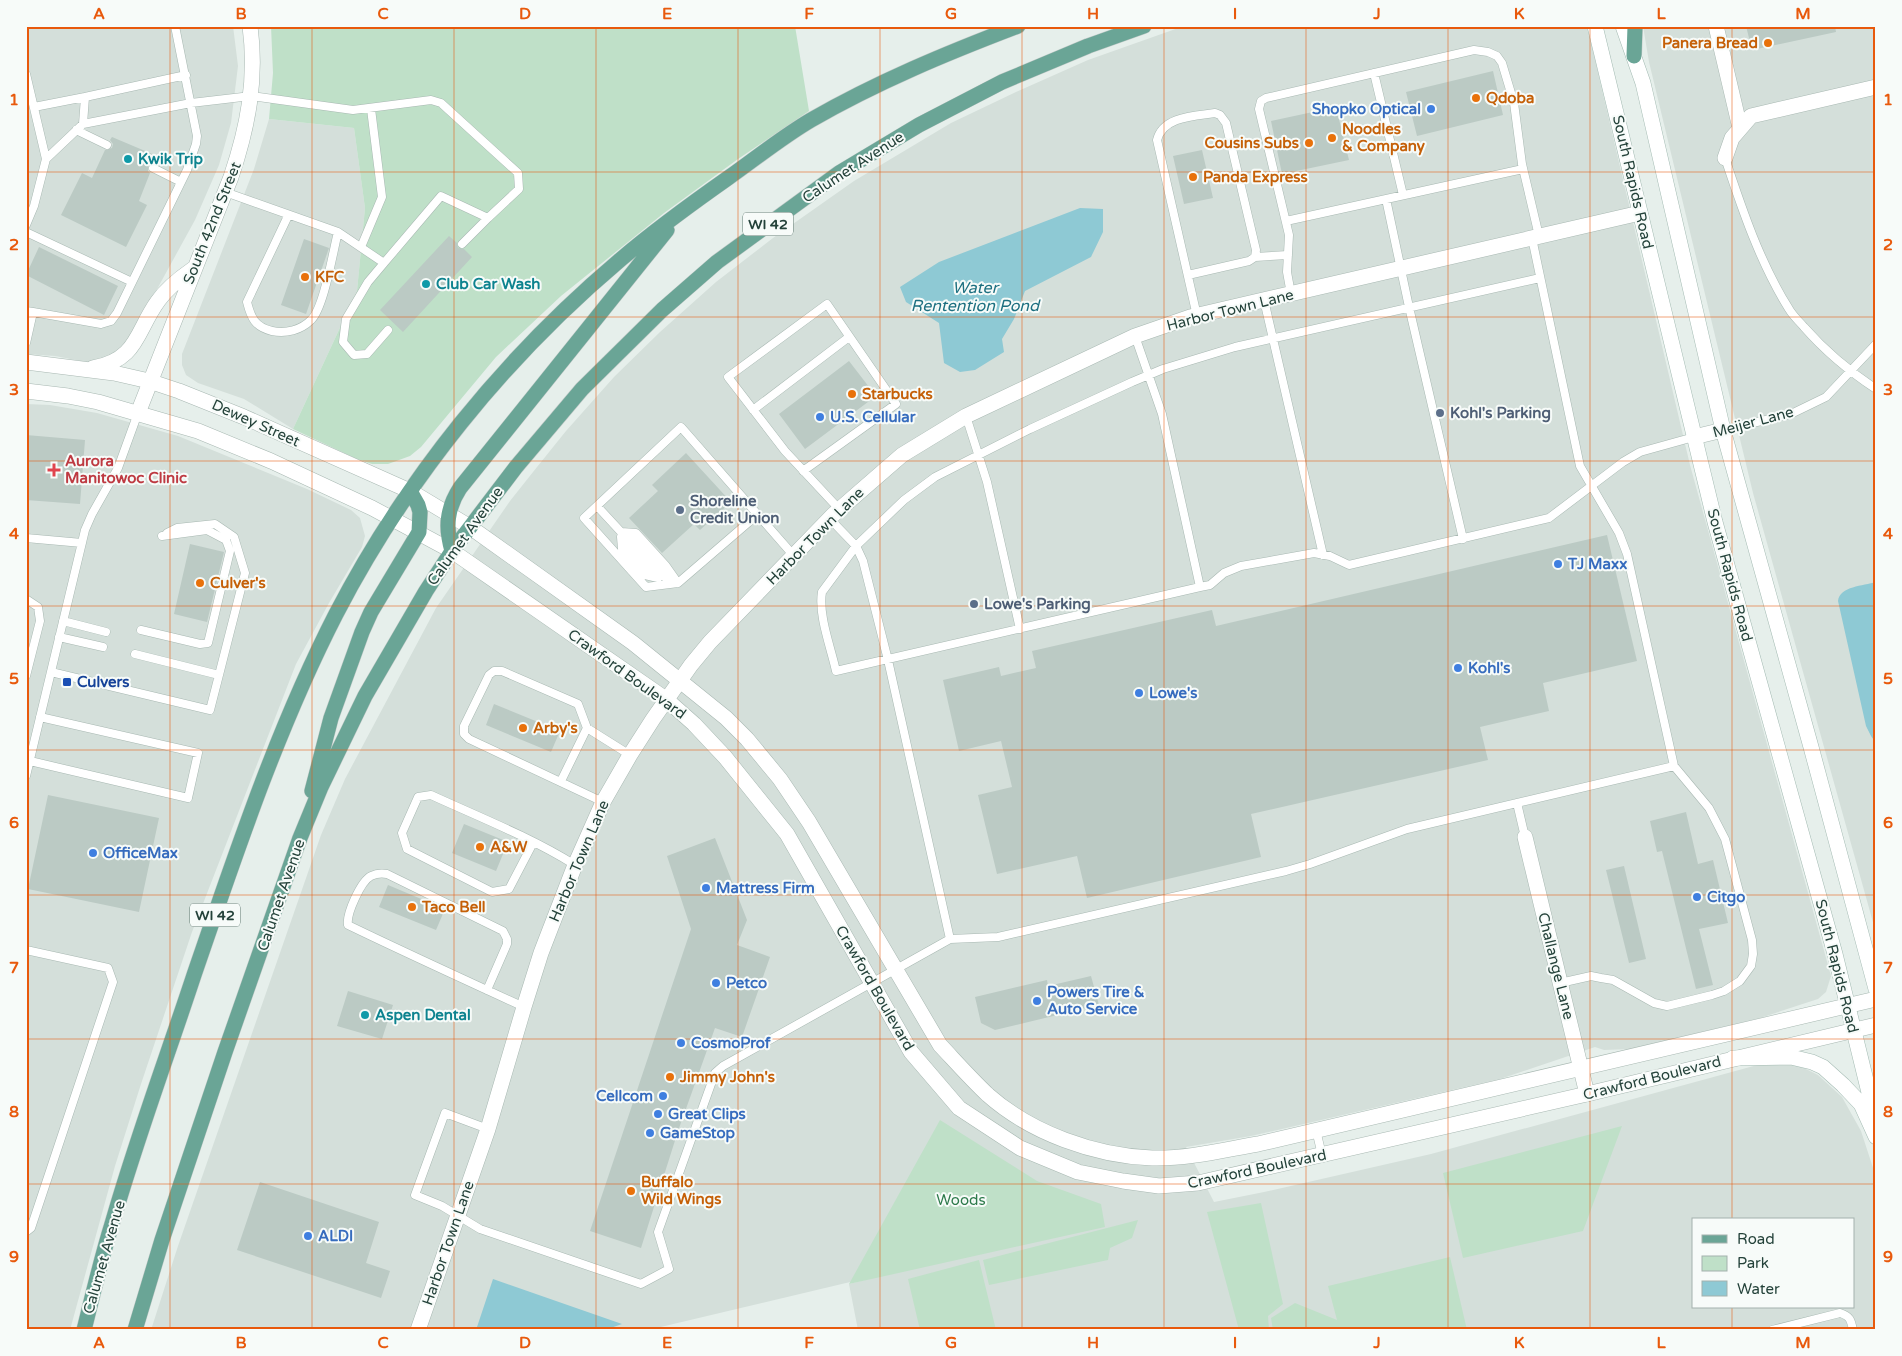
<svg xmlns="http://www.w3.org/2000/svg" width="1902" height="1356" font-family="'Varela Round',sans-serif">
<rect width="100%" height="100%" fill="#e6efeb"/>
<path fill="#d4dfda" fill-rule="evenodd" d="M26 26H233L238 66 231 123 219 165 195 220 128 342 122 349 98 361 86 362 55 356 26 354Z
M1184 26H1587L1690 465 1831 976 1826 992 1818 999 1760 1018 1630 1049 1604 1050 1595 1047 1500 1079 1251 1136 1186 1147 1214 1202 1264 1192 1431 1154 1761 1064 1778 1062 1798 1065 1818 1075 1842 1097 1861 1131 1876 1177V1330H858L849 1284 968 1254 648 1330H151L178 1246 321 835 345 779 436 608 510 501 537 467 566 431 614 377 660 332 716 282 773 238 854 181 951 123 1016 92 1088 60ZM1693 1220H1853V1307H1693Z
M1643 26H1876V933L1753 493 1649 62Z
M269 119 354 128 365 208 357 291 293 429 244 399 198 383 186 375 182 365V354L254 169Z
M26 404 50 405 97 413 178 436 307 489 351 510 360 518 365 536 362 547 329 603 296 664 192 932 141 1084 115 1166 70 1330H26Z"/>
<path fill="#bfe0c8" d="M271 26H795L809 111 738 159 664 213 561 296 496 357 421 447 410 456 388 464H372L357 459 293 429 357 291 365 208 354 128 269 119 273 73Z
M940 1120 1037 1181 1101 1204 1105 1227 849 1284Z
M1622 1126 1583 1231 1463 1258 1443 1173Z
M1261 1203 1283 1304 1268 1316 1269 1330H1239L1207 1212Z
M1138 1220 1132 1238 1110 1248 1108 1260 989 1285 983 1260Z
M1450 1257 1467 1330H1273L1271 1318 1295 1303 1337 1320 1328 1286Z
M979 1260 996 1330H920L908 1279Z"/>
<path fill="#8ec9d4" d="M1080 208 1103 209V232L1091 257 1025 291 1014 319 1002 339 1004 352 975 370 960 372 944 363 939 323 906 302 900 287 939 262Z
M1876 582V743L1871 736 1866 726 1838 601C1840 586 1863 586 1876 582Z
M493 1279 622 1324 605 1330H476Z"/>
<path fill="#bbcac4" d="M1746 26H1835L1836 32 1752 50Z
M1493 71 1503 115 1417 136 1406 92Z
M1336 107 1349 160 1282 174 1271 121Z
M112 137 157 156 155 163H150L148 166V171L150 173 139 201 147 205 126 247 61 215 82 173 92 178 105 150 112 148 113 144 110 140Z
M1202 150 1213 198 1184 204 1173 156Z
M449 236 457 243 458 248 464 249 472 257 403 332 380 310Z
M304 239 329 248 306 314 281 305Z
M39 247 118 286 104 315 26 275Z
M849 361 876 396 805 449 779 414Z
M26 435 85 440 80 504 26 500Z
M686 453 731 502 700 530 694 524 662 553 629 518 658 491 652 485Z
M1607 535 1637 661 1543 683 1549 711 1480 727 1488 760 1251 814 1261 857 1087 898 1077 856 997 874 978 795 1012 787 1001 741 959 751 943 680 999 667 1001 676 1036 668 1032 651 1212 610 1216 626Z
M190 544 224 552 207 622 174 614Z
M494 704 560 731 551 752 486 725Z
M48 795 159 818 139 912 28 889Z
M1686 812 1698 864 1713 860 1728 923 1699 929 1713 985 1696 989 1662 851 1657 852 1650 821Z
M464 824 508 842 496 871 452 853Z
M715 838 747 920 737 945 770 957 742 1037 715 1028 678 1131 641 1248 590 1231 691 929 667 856Z
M1624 866 1646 959 1629 963 1606 870Z
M388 885 445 909 436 930 379 907Z
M1091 976 1099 1005 995 1030 981 1023 975 997 1047 980 1048 986Z
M348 991 393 1005 382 1039 337 1026Z
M260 1182 379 1222 366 1263 390 1271 381 1298 237 1250Z"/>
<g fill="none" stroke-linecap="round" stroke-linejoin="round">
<g stroke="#a8b8b2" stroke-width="9">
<path id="service" d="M1374 73 1403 195
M26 74 46 159
M34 107 85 97
M83 124 85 97 186 75
M76 130 107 145
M1725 158C1742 209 1760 263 1789 309 1793 316 1799 321 1804 327 1825 351 1849 371 1876 389
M153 168 181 182
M1386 199 1409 307 1463 539
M288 216 247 302C251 318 255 327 272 331 286 334 301 330 311 320 324 308 333 251 338 232
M1286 221 1523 169
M26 225 34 206 46 159 83 124 191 103 251 96 353 110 431 100 441 103 518 173 519 189 488 218 441 196 384 263 338 232 225 192
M26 232 132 282
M1532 238 1580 466 1619 533 1627 554 1674 766 1709 808 1725 839 1752 940 1753 954 1751 966 1740 981 1724 991 1712 995 1667 1006 1654 1003 1613 980 1601 978 1591 976 1560 983
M462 244 488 218
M361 247 382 197 371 109
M1255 257 1288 255
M384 263 368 282 346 319 343 342 354 355 367 354 388 330
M1188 275 1249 261 1255 257 1256 250 1226 123 1220 115 1215 113C1195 116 1163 116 1157 140L1197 316
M1540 278 1235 347 1163 369 1132 382 1030 429 935 477 904 500 856 546 822 592C818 615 831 648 836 671L1200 587 1210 585 1224 573 1241 566 1314 553 1330 556 1349 565 1549 518 1623 462 1640 452 1694 437
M1291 294 1287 272 1289 235 1259 109 1261 101 1266 98 1474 50 1488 52 1497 56 1502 63 1514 103 1522 164 1539 236
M1264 300 1323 555
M26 311 33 312 26 343
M33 312 101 324 111 321 117 313 187 170 196 144 197 136 175 26
M1135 336 1162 414 1200 587
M753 410 849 337
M966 416 987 482 1020 629
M1723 430 1791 414 1826 397 1876 344
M803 471 896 404 827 304 728 377 785 451 840 510
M597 506 621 532 626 542 654 573 677 582
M757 515 678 583 646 587 584 518 681 427 794 556
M830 519 856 546 863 561 888 660 950 939
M621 532 636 533 666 566 678 583
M167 533 177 528 215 524 234 537 245 573 219 675
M623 533C641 542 652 564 669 576
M621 537 622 549 645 575 658 578
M26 538 82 543
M26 599 38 607 40 621 26 676
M63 621 106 632
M141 630 200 644 208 643 230 551 226 540 207 530 162 536
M59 637 103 647
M51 672 210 710 219 675 135 654
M30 761 188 798 198 753 40 717
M26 776 85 530 92 514 118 468 138 413
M561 781 587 728
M603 802 469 739 464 734V726L489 675 494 671H502L578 704 587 728 630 755
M1517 803 1525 837
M533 843 509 889 492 892 407 849 402 833 418 797 431 795C479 817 530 837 575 865
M26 950 108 968 113 982 31 1228 26 1232
M487 990 507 944V939L503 931 387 874C381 873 377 873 371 876 361 881 346 914 348 925 406 953 465 980 524 1007
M488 1129 445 1113 415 1195 442 1206 480 1229 641 1284 669 1269 658 1232 715 1073 723 1066 950 939 998 937 1286 871 1310 864 1407 829 1674 766
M1316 1130 1322 1155
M1772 1330 1840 1313C1850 1316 1851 1320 1853 1330"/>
</g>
<g stroke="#a8b8b2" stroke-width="16">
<path id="minor" d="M1716 26 1740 128
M1725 158 1732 138 1751 116 1876 87
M1694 437 1723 430
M1525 837 1587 1094
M418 1330 488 1129 524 1007 541 953 575 865 603 802 630 755 653 719 691 665 710 642 833 515 902 455 966 416 1135 336 1190 317 1640 213"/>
</g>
<g stroke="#a8b8b2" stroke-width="16">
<path id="tertiary" d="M26 362 114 373 149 381 179 391 244 417 410 491 470 527 633 643 726 718 747 739 780 779 809 822 940 1045C956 1062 971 1079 988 1095 1031 1133 1095 1156 1152 1158 1188 1159 1223 1150 1258 1144L1876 999
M93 368C138 360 136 331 158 301 167 288 180 278 193 269
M26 391 68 396 98 402 198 431 271 461 372 508 452 551 667 700 694 724 725 757 787 834 911 1052 959 1108 1020 1148 1078 1172 1123 1181 1159 1186 1198 1183 1587 1094 1876 1025
M138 413 231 177C248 127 257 79 250 26"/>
</g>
<g stroke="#a4bbb3" stroke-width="16">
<path id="secondary" d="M1595 26 1715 522 1835 954 1876 1121
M1623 26 1643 83 1723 430 1811 747 1876 989
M1733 1058 1791 1057 1812 1062 1823 1067 1843 1085 1861 1104 1876 1137"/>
</g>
<g stroke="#c2cac8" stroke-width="16">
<path id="primary" d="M1634 56 1635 26
M452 551C445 527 447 508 460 488L667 230
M312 791 331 718 362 632 371 612 419 532 420 512 418 505 410 491
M84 1330C93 1294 101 1259 112 1224 136 1140 167 1057 194 975 236 853 277 729 336 614 406 479 504 358 620 260 654 231 691 204 728 178 755 159 782 137 811 120 877 82 947 53 1018 26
M135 1330 162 1240 225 1052 300 838 321 787 365 696 426 591 452 551 516 467 582 389 662 310 717 262 839 173 919 125 1002 82 1088 46 1144 26"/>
</g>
<use href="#service" stroke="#fff" stroke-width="8"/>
<use href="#minor" stroke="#fff" stroke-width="15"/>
<use href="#tertiary" stroke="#fff" stroke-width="15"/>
<use href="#secondary" stroke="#fff" stroke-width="15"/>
<use href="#primary" stroke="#6aa596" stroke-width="15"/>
</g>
<path fill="none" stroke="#e8590c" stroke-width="1" stroke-opacity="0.55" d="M170 26V1330M312 26V1330M454 26V1330M596 26V1330M738 26V1330M880 26V1330M1022 26V1330M1164 26V1330M1306 26V1330M1448 26V1330M1590 26V1330M1732 26V1220M26 172H1876M26 317H1876M26 461H1876M26 606H1876M26 750H1876M26 895H1876M26 1039H1876M26 1184H1876M1732 1307V1330"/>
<g fill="#e8710a" stroke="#f7fbf9" stroke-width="2">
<circle cx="1768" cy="43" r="5"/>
<circle cx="1476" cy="98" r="5"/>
<circle cx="1332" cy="138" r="5"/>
<circle cx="1309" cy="143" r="5"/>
<circle cx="1193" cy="177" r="5"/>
<circle cx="305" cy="277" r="5"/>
<circle cx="852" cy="394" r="5"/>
<circle cx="200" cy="583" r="5"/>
<circle cx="523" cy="728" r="5"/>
<circle cx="480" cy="847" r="5"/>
<circle cx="412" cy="907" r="5"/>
<circle cx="670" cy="1077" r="5"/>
<circle cx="631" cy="1191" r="5"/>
</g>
<g fill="#3f7fe0" stroke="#f7fbf9" stroke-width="2">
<circle cx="1431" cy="109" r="5"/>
<circle cx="820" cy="417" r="5"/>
<circle cx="1558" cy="564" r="5"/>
<circle cx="1458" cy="668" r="5"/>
<circle cx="1139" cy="693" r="5"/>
<circle cx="93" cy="853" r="5"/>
<circle cx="706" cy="888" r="5"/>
<circle cx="1697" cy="897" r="5"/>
<circle cx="716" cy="983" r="5"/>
<circle cx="1037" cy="1001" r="5"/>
<circle cx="681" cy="1043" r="5"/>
<circle cx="663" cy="1096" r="5"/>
<circle cx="658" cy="1114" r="5"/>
<circle cx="650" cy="1133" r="5"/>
<circle cx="308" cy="1236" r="5"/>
</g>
<g fill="#0f9aa8" stroke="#f7fbf9" stroke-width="2">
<circle cx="128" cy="159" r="5"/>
<circle cx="426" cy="284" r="5"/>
<circle cx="365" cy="1015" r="5"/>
</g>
<g fill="#5c6f8a" stroke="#f7fbf9" stroke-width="2">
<circle cx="1440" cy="413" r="5"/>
<circle cx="680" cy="510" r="5"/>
<circle cx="974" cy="604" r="5"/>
</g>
<path fill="#e0444e" stroke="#f7fbf9" stroke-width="2" d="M51.5 462.5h5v5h5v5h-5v5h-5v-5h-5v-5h5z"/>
<rect fill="#1a4fb4" stroke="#f7fbf9" stroke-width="2" x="62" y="677" width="10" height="10" rx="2.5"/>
<g text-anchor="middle" stroke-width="4" stroke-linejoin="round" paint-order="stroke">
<g fill="#f7fbf9" stroke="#637a73" stroke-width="1">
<rect x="743" y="212.5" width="50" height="23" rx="4"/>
<rect x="190" y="903.5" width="50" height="23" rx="4"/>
</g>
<g font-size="14" font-weight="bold" fill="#24423a">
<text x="768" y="229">WI 42</text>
<text x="215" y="920">WI 42</text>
</g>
<g font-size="15" font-weight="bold" fill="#c56008" stroke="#f7fbf9" text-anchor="start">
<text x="1758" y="48" text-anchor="end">Panera Bread</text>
<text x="1486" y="103">Qdoba</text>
<text x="1342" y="134">Noodles<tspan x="1342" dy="17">&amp; Company</tspan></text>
<text x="1299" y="148" text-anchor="end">Cousins Subs</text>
<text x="1203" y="182">Panda Express</text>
<text x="315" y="282">KFC</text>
<text x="862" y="399">Starbucks</text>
<text x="210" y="588">Culver's</text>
<text x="533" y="733">Arby's</text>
<text x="490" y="852">A&amp;W</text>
<text x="422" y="912">Taco Bell</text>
<text x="680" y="1082">Jimmy John's</text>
<text x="641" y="1187">Buffalo<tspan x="641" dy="17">Wild Wings</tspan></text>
</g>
<g font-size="15" font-weight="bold" fill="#366cbe" stroke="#f7fbf9" text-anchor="start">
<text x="1421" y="114" text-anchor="end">Shopko Optical</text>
<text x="830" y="422">U.S. Cellular</text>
<text x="1568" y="569">TJ Maxx</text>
<text x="1468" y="673">Kohl's</text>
<text x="1149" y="698">Lowe's</text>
<text x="103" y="858">OfficeMax</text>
<text x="716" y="893">Mattress Firm</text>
<text x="1707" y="902">Citgo</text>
<text x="726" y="988">Petco</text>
<text x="1047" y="997">Powers Tire &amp;<tspan x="1047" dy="17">Auto Service</tspan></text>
<text x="691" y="1048">CosmoProf</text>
<text x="653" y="1101" text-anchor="end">Cellcom</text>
<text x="668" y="1119">Great Clips</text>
<text x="660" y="1138">GameStop</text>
<text x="318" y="1241">ALDI</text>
</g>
<g font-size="15" font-weight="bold" fill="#0d838f" stroke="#f7fbf9" text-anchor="start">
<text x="138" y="164">Kwik Trip</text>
<text x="436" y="289">Club Car Wash</text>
<text x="375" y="1020">Aspen Dental</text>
</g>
<g font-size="15" fill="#24423a" stroke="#f7fbf9">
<text transform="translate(853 167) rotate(-33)" y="5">Calumet Avenue</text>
<text transform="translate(1633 182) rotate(77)" y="5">South Rapids Road</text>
<text transform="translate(212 223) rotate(-68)" y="5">South 42nd Street</text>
<text transform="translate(1230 310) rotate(-14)" y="5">Harbor Town Lane</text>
<text transform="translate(1753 422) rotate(-15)" y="5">Meijer Lane</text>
<text transform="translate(256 423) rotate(24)" y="5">Dewey Street</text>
<text transform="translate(465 536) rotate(-54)" y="5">Calumet Avenue</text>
<text transform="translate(815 536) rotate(-45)" y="5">Harbor Town Lane</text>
<text transform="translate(1730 575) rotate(75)" y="5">South Rapids Road</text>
<text transform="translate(627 674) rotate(36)" y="5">Crawford Boulevard</text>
<text transform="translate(579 861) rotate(-67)" y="5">Harbor Town Lane</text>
<text transform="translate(281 895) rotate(-71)" y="5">Calumet Avenue</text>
<text transform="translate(1556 966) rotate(76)" y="5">Challange Lane</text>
<text transform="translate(1837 966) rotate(76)" y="5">South Rapids Road</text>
<text transform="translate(875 988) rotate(60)" y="5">Crawford Boulevard</text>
<text transform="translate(1652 1078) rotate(-14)" y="5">Crawford Boulevard</text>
<text transform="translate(1257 1169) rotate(-12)" y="5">Crawford Boulevard</text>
<text transform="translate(448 1243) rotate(-71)" y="5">Harbor Town Lane</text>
<text transform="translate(104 1257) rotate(-74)" y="5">Calumet Avenue</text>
</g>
<g font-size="15" font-weight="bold" fill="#4e5e75" stroke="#f7fbf9" text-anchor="start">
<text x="1450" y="418">Kohl's Parking</text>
<text x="690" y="506">Shoreline<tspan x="690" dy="17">Credit Union</tspan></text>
<text x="984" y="609">Lowe's Parking</text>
</g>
<g font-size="15" font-weight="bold" fill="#be3a42" stroke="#f7fbf9" text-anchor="start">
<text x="65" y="466">Aurora<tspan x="65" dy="17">Manitowoc Clinic</tspan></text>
</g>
<g font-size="15" font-weight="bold" fill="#164399" stroke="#f7fbf9" text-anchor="start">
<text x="77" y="687">Culvers</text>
</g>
<g font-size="15" fill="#2d7a4b" stroke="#f7fbf9">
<text x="961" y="1205">Woods</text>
</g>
<g font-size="16" font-style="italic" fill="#1c6f80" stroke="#f7fbf9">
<text x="975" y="293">Water<tspan x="975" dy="18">Rentention Pond</tspan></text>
</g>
</g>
<rect width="1902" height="1356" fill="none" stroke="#f7fbf9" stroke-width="55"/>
<rect x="1692" y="1218" width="162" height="90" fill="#f7fbf9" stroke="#a3b1ad"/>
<rect x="1702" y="1235" width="25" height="8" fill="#6aa596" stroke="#a3b1ad"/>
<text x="1737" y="1244" font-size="15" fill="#24423a">Road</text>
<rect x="1702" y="1256" width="25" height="15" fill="#bfe0c8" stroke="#a3b1ad"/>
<text x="1737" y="1268" font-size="15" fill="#24423a">Park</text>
<rect x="1702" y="1281" width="25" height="15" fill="#8ec9d4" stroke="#a3b1ad"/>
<text x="1737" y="1294" font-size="15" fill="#24423a">Water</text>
<rect x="28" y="28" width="1846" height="1300" fill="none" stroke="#e8590c" stroke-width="2"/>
<g font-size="16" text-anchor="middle" font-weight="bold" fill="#e8590c">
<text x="99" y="19">A</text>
<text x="241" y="19">B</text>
<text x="383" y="19">C</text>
<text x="525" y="19">D</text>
<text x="667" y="19">E</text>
<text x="809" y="19">F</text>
<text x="951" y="19">G</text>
<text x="1093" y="19">H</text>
<text x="1235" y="19">I</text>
<text x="1377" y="19">J</text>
<text x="1519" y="19">K</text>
<text x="1661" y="19">L</text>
<text x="1803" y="19">M</text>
<text x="14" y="105">1</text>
<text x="1888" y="105">1</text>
<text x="14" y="250">2</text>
<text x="1888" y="250">2</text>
<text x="14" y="395">3</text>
<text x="1888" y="395">3</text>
<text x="14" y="539">4</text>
<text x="1888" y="539">4</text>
<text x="14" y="684">5</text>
<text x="1888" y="684">5</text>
<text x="14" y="828">6</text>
<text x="1888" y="828">6</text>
<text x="14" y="973">7</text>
<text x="1888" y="973">7</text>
<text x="14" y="1117">8</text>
<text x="1888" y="1117">8</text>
<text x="14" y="1262">9</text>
<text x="1888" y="1262">9</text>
<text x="99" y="1348">A</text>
<text x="241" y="1348">B</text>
<text x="383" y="1348">C</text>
<text x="525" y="1348">D</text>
<text x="667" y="1348">E</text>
<text x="809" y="1348">F</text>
<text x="951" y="1348">G</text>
<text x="1093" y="1348">H</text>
<text x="1235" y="1348">I</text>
<text x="1377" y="1348">J</text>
<text x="1519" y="1348">K</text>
<text x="1661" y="1348">L</text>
<text x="1803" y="1348">M</text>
</g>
</svg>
